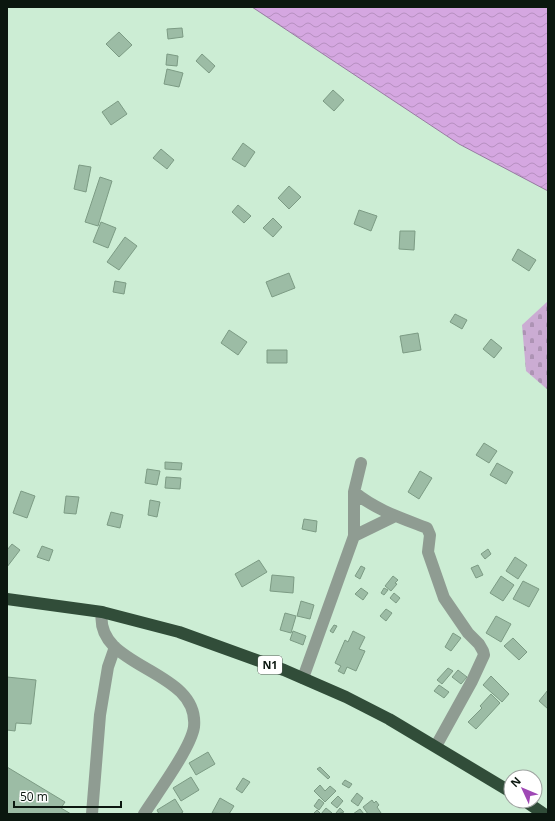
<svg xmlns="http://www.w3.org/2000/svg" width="555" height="821" font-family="'Open Sans',sans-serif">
<defs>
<pattern id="cemetery-stones" width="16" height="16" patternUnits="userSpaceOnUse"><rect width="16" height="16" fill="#cbacd3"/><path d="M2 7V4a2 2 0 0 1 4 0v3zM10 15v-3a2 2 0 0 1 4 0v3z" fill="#ad93b4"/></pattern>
<pattern id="water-waves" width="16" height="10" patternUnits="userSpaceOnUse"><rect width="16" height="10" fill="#d5a7e1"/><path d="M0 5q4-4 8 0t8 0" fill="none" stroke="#b68fc0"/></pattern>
</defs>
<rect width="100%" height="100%" fill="#ccedd4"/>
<path fill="url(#cemetery-stones)" d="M548 301V390L526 371 522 325Z"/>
<path fill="url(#water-waves)" stroke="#987ca2" d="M252 7H548V191L459 144Z"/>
<path fill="#9cbca5" stroke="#7c9b84" d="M182 28 183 37 168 39 167 29Z
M119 32 132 45 119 57 106 44Z
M167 54 178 56 177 66 166 65Z
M202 54 215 66 209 73 196 61Z
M167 69 183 73 179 87 164 84Z
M333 90 344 100 334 111 323 101Z
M118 101 127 114 111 125 102 112Z
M243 143 255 152 245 167 232 159Z
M161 149 174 160 167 169 153 158Z
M79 165 91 167 86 192 74 189Z
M100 177 112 181 98 226 85 222Z
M289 186 301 197 289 209 278 198Z
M238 205 251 216 244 223 232 212Z
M359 210 377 216 371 231 354 224Z
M273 218 282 227 273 237 263 228Z
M101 222 116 228 108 248 93 242Z
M400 231H415L414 250 399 249Z
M125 237 137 246 119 270 107 262Z
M518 249 536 260 529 271 512 260Z
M289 273 295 288 272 297 266 282Z
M115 281 126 283 124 294 113 292Z
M455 314 467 320 462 329 450 322Z
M229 330 247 342 238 355 221 343Z
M418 333 421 350 403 353 400 336Z
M491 339 502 348 494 358 483 349Z
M267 350H287V363H267Z
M484 443 497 451 489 463 476 455Z
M165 462 182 463 181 470 165 469Z
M497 463 513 472 506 484 490 475Z
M147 469 160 471 157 485 145 483Z
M420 471 432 478 419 499 408 492Z
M166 477 181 478 180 489 165 488Z
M21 491 35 496 27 518 13 513Z
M66 496 79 497 76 514 64 513Z
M150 500 160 502 157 517 148 515Z
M111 512 123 515 120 528 107 525Z
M304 519 317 521 316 532 302 529Z
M12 544 20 550 7 567V550Z
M42 546 53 550 49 561 37 557Z
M488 549 491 554 485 559 481 554Z
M515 557 527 565 518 579 506 571Z
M259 560 267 572 242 587 235 574Z
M478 565 483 575 476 578 471 568Z
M361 566 365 568 360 579 355 576Z
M272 575 294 577 293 593 270 591Z
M393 576 398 580 395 583 397 584 391 591 385 586Z
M501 576 514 585 503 601 490 593Z
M523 581 539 589 529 607 513 599Z
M361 588 368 593 363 600 355 594Z
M384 588 388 590 384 595 381 593Z
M394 593 400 598 396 603 390 598Z
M301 601 314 605 310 619 297 616Z
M386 609 392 613 386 621 380 616Z
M285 613 296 616 291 633 280 630Z
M496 616 511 624 501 642 486 633Z
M334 625 337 626 333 633 330 631Z
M293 631 306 636 303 645 290 640Z
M353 631 365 637 359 649 365 651 356 671 347 667 344 674 338 671 341 666 335 663 345 640 348 642Z
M453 633 461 638 451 651 445 647Z
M513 638 527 652 519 660 504 646Z
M448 668 453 671 442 684 437 680Z
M458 670 467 677 461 684 452 677Z
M491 676 509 694 502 702 483 685Z
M7 677 36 680 31 724 16 723 15 731 7 730Z
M439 685 449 692 444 698 434 691Z
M548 690V709L539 701Z
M491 694 500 703 476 729 468 722 482 708 480 706Z
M208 752 215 764 196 775 189 763Z
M7 767 65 802 61 808 71 814H7Z
M320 767 330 777 328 779 317 769Z
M191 777 199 790 181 801 173 788Z
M243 778 250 782 242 793 236 789Z
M345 780 352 784 349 788 342 784Z
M320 785 325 791 330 786 336 791 325 802 314 791Z
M357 793 363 798 358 806 351 801Z
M338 796 343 801 337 808 331 803Z
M220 798 234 806 229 814 212 813Z
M175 799 183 812 180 814H159L157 810Z
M319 799 324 803 319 810 314 806Z
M372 800 374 803 376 801 379 805 377 807 381 813 379 814H368L363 807Z
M326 808 332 813 331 814H313L317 810 321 814Z
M340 808 344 812 337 814 336 813Z
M360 809 364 814H353Z"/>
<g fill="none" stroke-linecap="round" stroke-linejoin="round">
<path stroke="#8f9c92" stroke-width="12" d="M354 492C376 510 401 518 427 528L430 535 428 552 444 598 468 633 479 644 483 651 484 655 472 681 436 746
M354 536 395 516
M102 612C93 669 200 668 194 727 191 748 156 795 144 814
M303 678 354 536V492L361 463
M92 814 100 715 108 667 115 647"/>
<path stroke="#314d39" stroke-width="12" d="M7 599 102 612 179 632 284 670 346 697 389 719 511 792
M525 801 544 814"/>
</g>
<g text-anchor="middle" stroke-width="3" stroke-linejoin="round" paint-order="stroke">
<rect fill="#fff" stroke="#545d57" stroke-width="1" x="258" y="656" width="24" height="18" rx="3"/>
<g font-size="11" font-weight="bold" fill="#0b170f">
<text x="270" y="669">N1</text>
</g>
</g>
<rect width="555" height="821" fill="none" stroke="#0b170f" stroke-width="16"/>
<g transform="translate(523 789) rotate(314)"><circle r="19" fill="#ffffff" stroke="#9da29f"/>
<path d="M0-3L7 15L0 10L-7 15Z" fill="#9f48b5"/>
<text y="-6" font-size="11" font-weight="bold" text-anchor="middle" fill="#0b170f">N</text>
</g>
<path d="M14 801v6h107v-6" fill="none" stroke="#0b170f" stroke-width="2"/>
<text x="20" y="801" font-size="12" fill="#0b170f" stroke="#ffffff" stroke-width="3" paint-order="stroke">50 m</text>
</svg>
